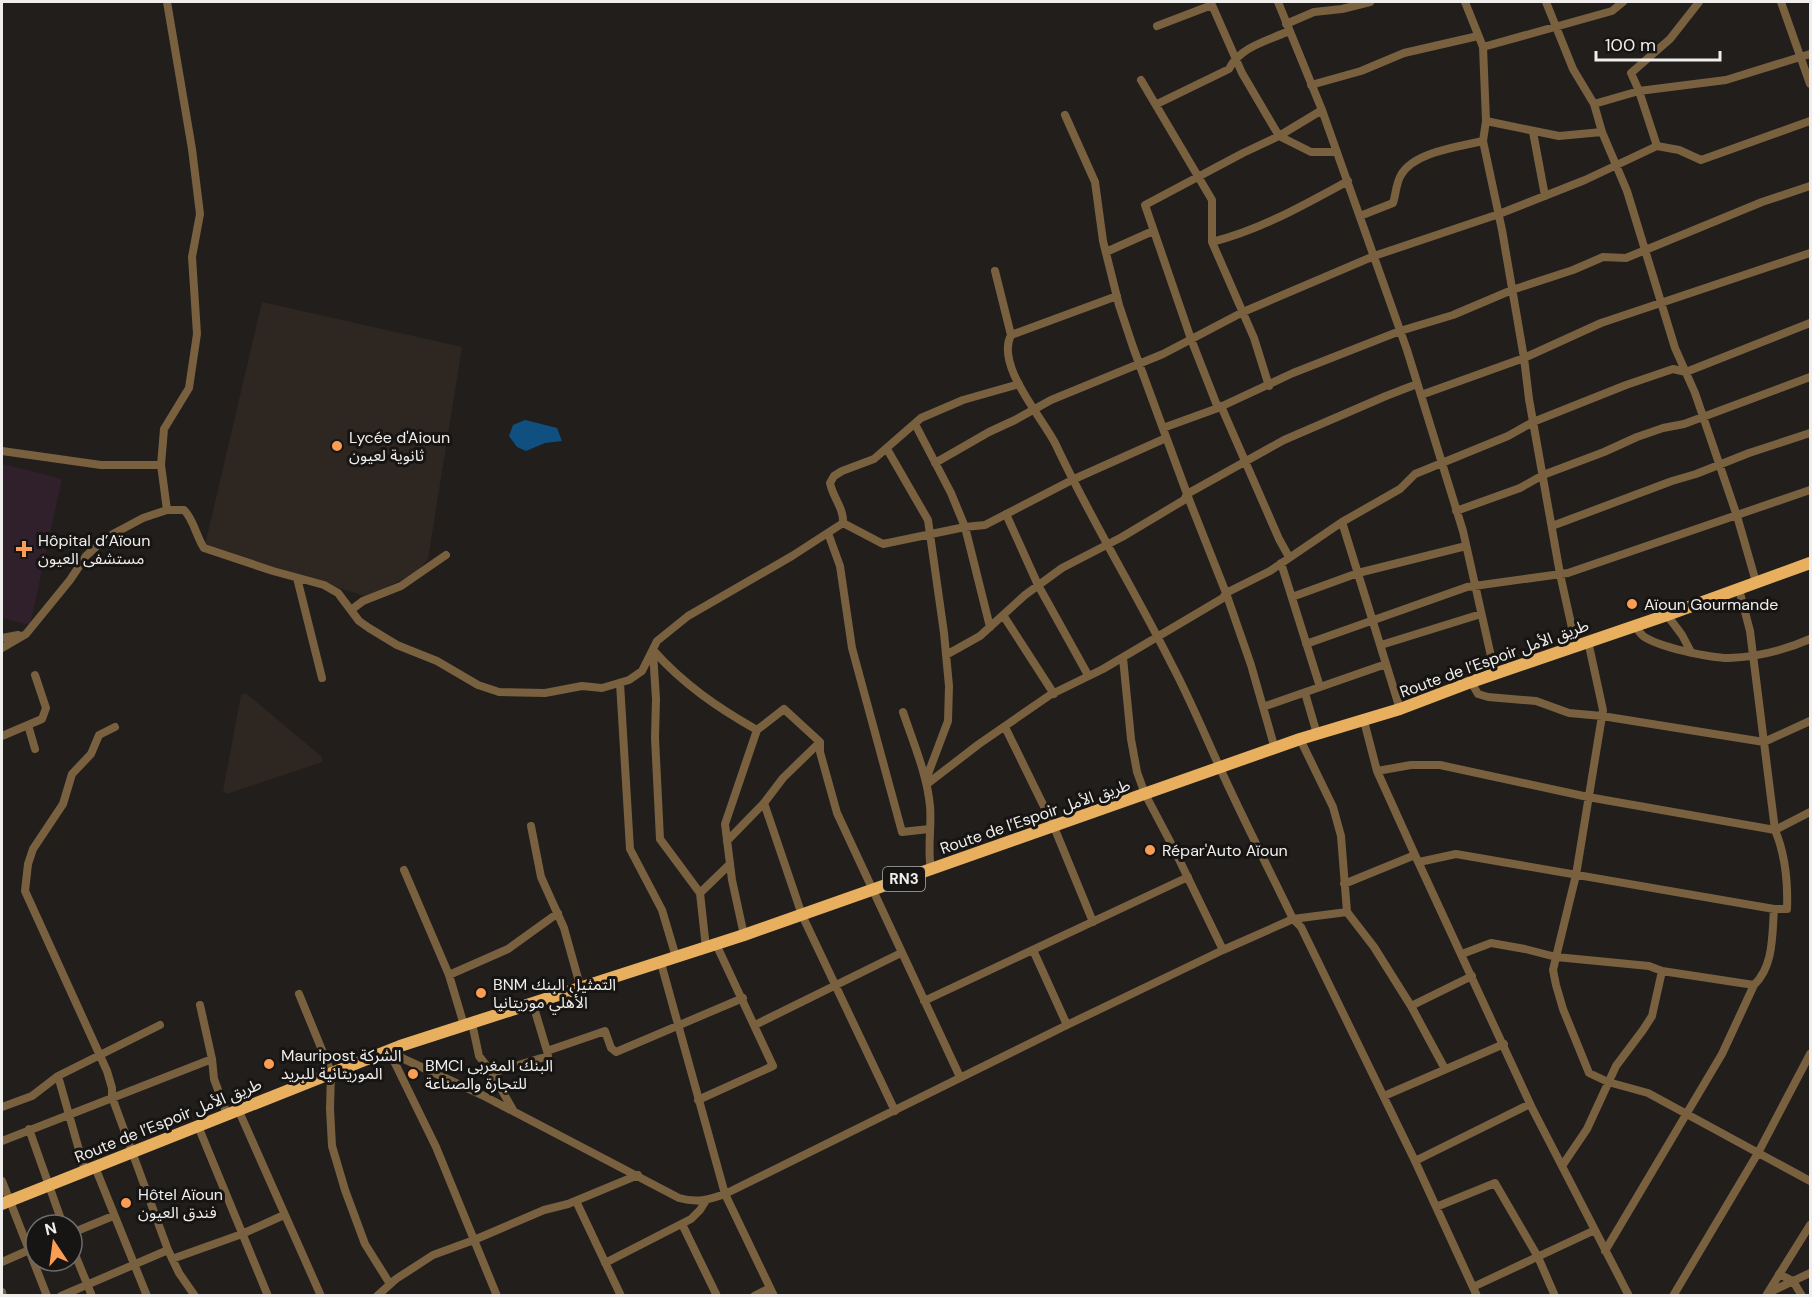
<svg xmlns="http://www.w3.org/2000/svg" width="1812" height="1297" font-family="'DM Sans','Noto Sans Arabic',sans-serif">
<rect width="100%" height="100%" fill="#211e1c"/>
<path fill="#2e2721" d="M262 302 462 347 428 559 417 572 368 597 205 545Z
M246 693 322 757V762L227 794 223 791 241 695Z"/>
<path fill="#30202b" d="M2 464 62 479 30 625 2 618Z"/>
<path fill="#105081" d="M525 420 557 428 562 441 545 443 526 451 517 447 509 436 513 425Z"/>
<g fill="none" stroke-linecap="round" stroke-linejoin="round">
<path stroke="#79603f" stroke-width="8" d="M167 2 192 149 200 214 192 257 197 334 189 388 164 429 161 465 167 510
M1278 2 1322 110 1407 350 1463 531 1495 674
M1465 2 1483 47 1612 11 1623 2
M1546 2 1573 69 1594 104 1602 132 1627 191 1675 348 1695 393 1737 516 1756 582
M1781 2 1810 84
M1286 24 1314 12 1342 9 1370 2
M1157 26 1212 5 1242 73 1279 136 1311 152H1337
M1483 47 1486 121 1483 141 1502 230 1524 358 1529 399 1560 574 1576 646
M1141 80 1212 200V242L1254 338 1269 386
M1311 85 1361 71 1404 53 1478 36
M1157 104 1229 69C1240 47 1267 41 1289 31
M1594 104 1639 91 1726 80 1810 54
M1065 115 1095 182 1103 241 1119 305 1133 347 1190 502 1226 593 1251 665 1275 749
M1486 121 1559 136 1602 132
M1533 132 1545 196
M1657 146 1639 91 1631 73 1670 39 1699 2
M1360 216 1393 203C1396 194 1396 183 1401 175 1414 152 1458 147 1483 141
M1212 242C1260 230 1304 205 1348 181
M1106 252 1153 231
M995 271 1011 335C995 366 1043 418 1056 445 1091 520 1135 591 1172 665 1190 699 1204 733 1220 768 1243 819 1269 869 1293 919L1301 927 1415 1161 1477 1296
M1011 335 1117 296
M1421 395 1524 358 1601 323 1810 253
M1221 406 1279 539 1289 557
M1218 408 1191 339 1145 205 1243 153 1279 136 1322 110
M915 424 951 493 965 527 990 627
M1163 428 1218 408 1293 373 1400 331 1453 315 1512 290 1573 270 1603 257 1626 258 1762 202 1810 186
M887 449 928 520 944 633 949 686 948 721 928 774 927 784
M2 451 101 465H161
M935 463 989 432 1015 420 1051 400 1163 354 1243 312 1374 256 1499 214 1585 180 1657 146 1679 150 1701 160 1810 121
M1456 511 1520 488 1543 475 1604 452 1637 437 1663 428 1684 424 1810 377
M1006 514 1038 585 1088 675
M1342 522 1400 709
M843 523 883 544 965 527 985 525 1072 480 1166 438
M1552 526 1672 481 1696 474 1749 453 1810 433
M828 533 840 566 852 648 902 832 929 829
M1281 563 1320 687
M297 578 322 678
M1292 597 1358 573 1466 546
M351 610 363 601 401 586 446 555
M1003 615 1054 694
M1667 615 1682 635 1691 652
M1634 625C1637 629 1640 633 1643 636 1658 647 1710 658 1729 658 1756 657 1785 650 1810 639
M2 638 18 635
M1306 644 1467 587 1568 573 1810 490
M1381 645 1481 614
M2 648 26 634 70 580 86 556 99 544 113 534 143 518 167 510H184C194 520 196 536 204 548L273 571 324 585 338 593 359 621 369 628 397 645 437 661 478 685 499 692 545 693 582 686 602 688 629 680 642 671 657 641 688 616 792 556 843 523C844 508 833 498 830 483L834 476 842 471 874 459 921 418 963 400 1019 384
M653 650C683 684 718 708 757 730
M653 652 656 699 655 738 660 839 700 893 706 948
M946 655 980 636 1025 595 1062 568 1122 537 1184 500 1187 494 1284 440 1386 396 1417 384
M1123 658 1131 739 1137 772 1145 794 1173 847 1223 950
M1471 682 1478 694 1488 697 1536 701 1569 713 1602 716 1764 742 1810 721
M620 683 630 849 662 910 676 957
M1305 693 1317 734
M1263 707 1386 664
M903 712C913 742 927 774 930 806 932 827 927 848 931 870
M1364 721 1377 771 1415 855 1532 1108 1629 1296
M28 725 35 749
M115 727 99 735 91 754 72 774 63 804 33 849 28 864 25 891 107 1071 112 1088V1097L168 1250 179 1273 195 1296
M1005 727 1054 827 1093 922
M2 736 42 719 46 708 35 675
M1377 771 1411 765H1440L1588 797 1775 830 1810 812
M927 784 979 744 1050 695 1103 669 1223 598 1226 593 1270 571 1342 522 1400 489 1415 474 1508 436 1533 422 1626 385 1673 369 1686 372 1810 323
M764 803 802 915 895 1111
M531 826 541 877 564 928 581 989
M727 841 764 803 783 778 820 742
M1419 862 1456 854 1774 909H1787C1788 883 1785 854 1775 830L1750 631 1739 589
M404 870 449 975 464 1025
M1344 884 1415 855
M700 893 730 864
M1347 912 1374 947 1411 1006 1445 1069
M744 935 732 880 725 824 757 730 784 709 820 742V752L837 813 960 1077
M1033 950 1067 1025
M1462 954 1491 943 1525 949 1556 957 1576 875 1603 710 1588 641
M661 963 725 1194 774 1296
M449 975 508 949 558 913
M1754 985 1662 971 1649 966 1556 957 1553 970 1556 985 1563 1009 1589 1073 1608 1082 1648 1093 1810 1181
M299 994 331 1072 330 1109 332 1146 345 1190 365 1244 390 1284
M924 1001 1188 877
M530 1004 535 1011 547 1051
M200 1005 212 1059 214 1079 227 1114
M1411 1006 1472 976
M472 1023 479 1056 492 1073 548 1056 547 1051 605 1031 611 1048 616 1052 743 998
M755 1025 901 953
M391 1050 404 1059 482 1095 679 1198C697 1203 708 1200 725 1194L1067 1025 1223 950 1293 919 1347 912 1341 836 1333 807 1300 739
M389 1051 436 1147 497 1296
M492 1073 513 1110
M58 1076 85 1171
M1384 1096 1504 1044
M698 1100 773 1066 716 944
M2 1107 32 1096 58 1076 160 1025
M238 1109 321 1296
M198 1126 268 1296
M29 1129 63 1225
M2 1141 212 1059
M1415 1161 1530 1104
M1562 1166 1587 1129 1616 1066 1643 1030 1652 1016 1662 971
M95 1167 147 1296
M2 1181 47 1296
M576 1201 621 1296
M1436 1207 1495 1183 1538 1257 1555 1296
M682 1224 717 1296
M72 1233 113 1216
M72 1247 92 1296
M1605 1251 1722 1054 1754 985C1774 966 1772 935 1774 909
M172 1259 242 1234 284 1215
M2 1262 36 1247
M605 1263 691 1219 700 1210 705 1202
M1779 1274 1793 1281 1802 1296
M1473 1287 1595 1230
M2 1292 3 1296
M1768 1293 1810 1273
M1767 1294 1810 1225
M61 1296 168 1250
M377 1296 396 1279 433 1255 474 1240 544 1210 568 1204 638 1175
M754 1296 770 1288
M1673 1296 1758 1153 1810 1054"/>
<path stroke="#e8af5e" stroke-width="12" d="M2 1204 400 1046 744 935 1300 739 1400 709 1471 682 1667 615 1810 563"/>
</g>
<g fill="#fc9d54" stroke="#171513" stroke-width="2">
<circle cx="337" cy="446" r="6"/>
<path d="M21 540h6v6h6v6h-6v6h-6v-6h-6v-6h6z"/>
<circle cx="1632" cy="604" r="6"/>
<circle cx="1150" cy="850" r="6"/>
<circle cx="481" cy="993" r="6"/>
<circle cx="269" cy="1064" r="6"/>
<circle cx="413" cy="1074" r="6"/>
<circle cx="126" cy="1203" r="6"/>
</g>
<g text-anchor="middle" stroke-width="6" stroke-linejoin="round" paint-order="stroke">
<rect fill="#171513" stroke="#aeadab" stroke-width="1.5" x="883" y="867" width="42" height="24" rx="4.5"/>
<g font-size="15" font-weight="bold" fill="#efeeec">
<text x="904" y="884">RN3</text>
</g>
<g font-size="16" fill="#efeeec" stroke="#171513" text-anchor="start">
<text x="349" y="443">Lycée d'Aioun<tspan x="349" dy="18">ثانوية لعيون</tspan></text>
<text x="38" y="546">Hôpital d’Aïoun<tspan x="38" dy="18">مستشفى العيون</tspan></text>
<text x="1644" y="610">Aïoun Gourmande</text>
<text x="1162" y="856">Répar'Auto Aïoun</text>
<text x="493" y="990">BNM التمثيل البنك<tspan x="493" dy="18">الأهلي موريتانيا</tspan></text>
<text x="281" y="1061">Mauripost الشركة<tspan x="281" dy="18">الموريتانية للبريد</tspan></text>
<text x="425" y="1071">BMCI البنك المغربي<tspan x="425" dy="18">للتجارة والصناعة</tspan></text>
<text x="138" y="1200">Hôtel Aïoun<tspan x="138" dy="18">فندق العيون</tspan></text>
</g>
<g font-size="16" fill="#efeeec" stroke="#171513">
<text transform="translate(1494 658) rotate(-20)" y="6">Route de l’Espoir طريق الأمل</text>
<text transform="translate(1035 816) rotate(-19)" y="6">Route de l’Espoir طريق الأمل</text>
<text transform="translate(168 1120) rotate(-22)" y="6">Route de l’Espoir طريق الأمل</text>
</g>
</g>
<rect width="1812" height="1297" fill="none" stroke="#efeeec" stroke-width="6"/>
<g transform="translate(54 1243) rotate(347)"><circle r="28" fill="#171513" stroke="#6d6c6a" stroke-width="1.5"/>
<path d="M0-4.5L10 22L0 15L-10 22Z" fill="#fc9d54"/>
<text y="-9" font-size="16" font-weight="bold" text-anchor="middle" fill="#efeeec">N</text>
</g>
<path d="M1596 51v9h124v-9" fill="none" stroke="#efeeec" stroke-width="3"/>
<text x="1605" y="51" font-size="18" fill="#efeeec" stroke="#171513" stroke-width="4.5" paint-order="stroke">100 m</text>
</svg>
